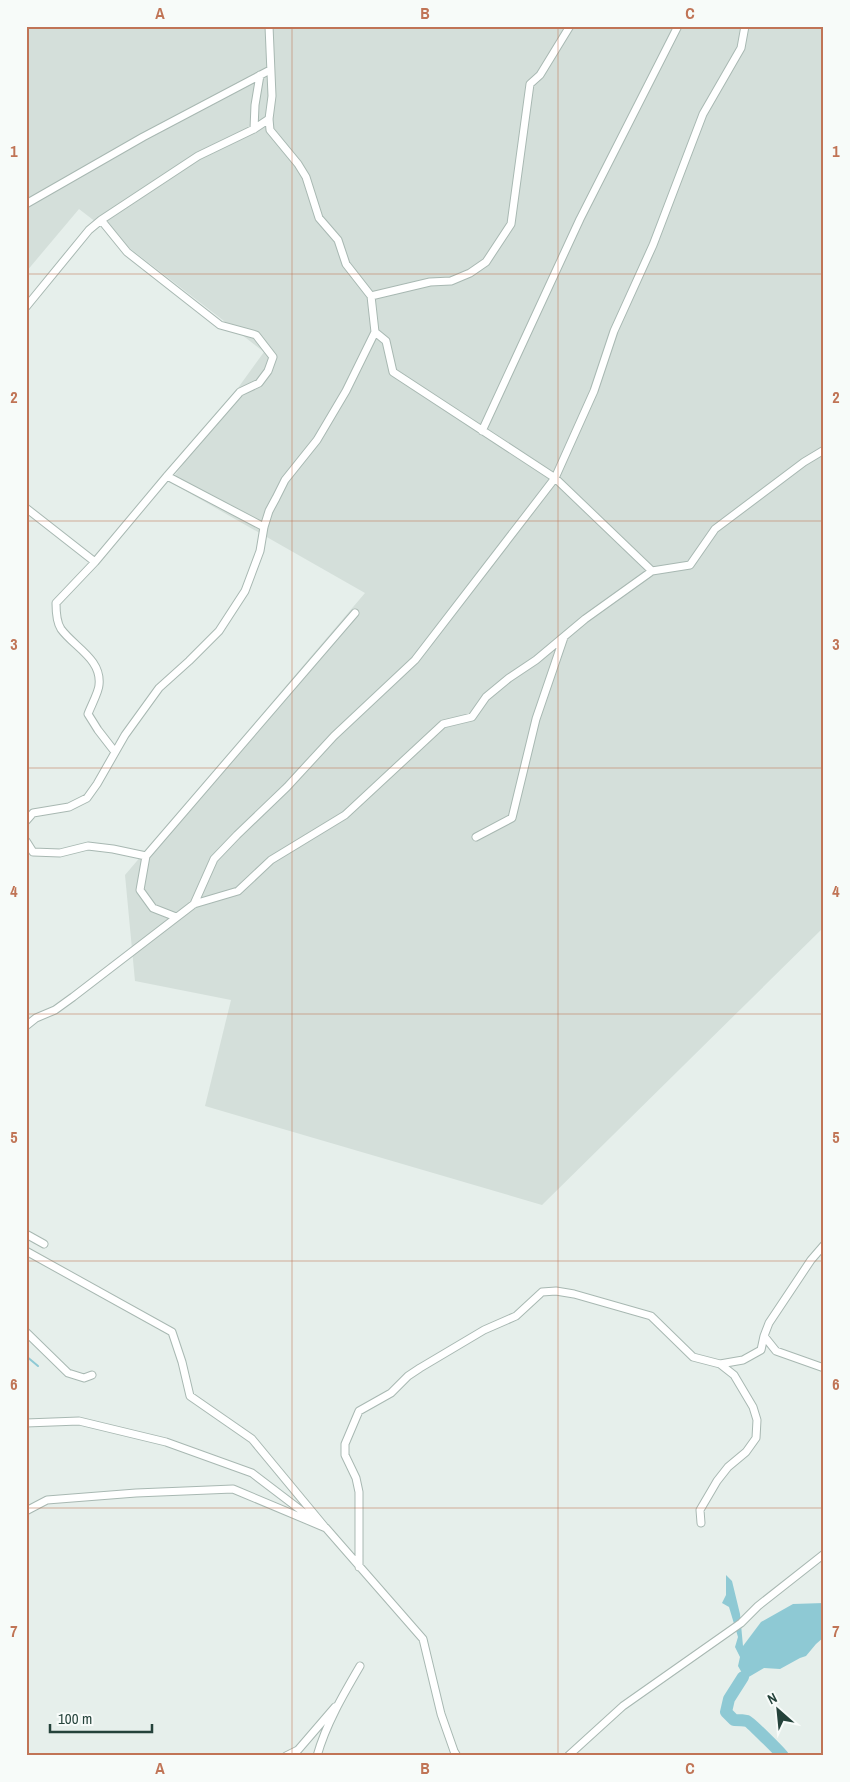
<svg xmlns="http://www.w3.org/2000/svg" width="850" height="1782" font-family="'Archivo Narrow',sans-serif">
<rect width="100%" height="100%" fill="#e6efeb"/>
<path fill="#d4dfda" d="M26 26H824V927L542 1205 205 1106 231 1000 135 981 125 875 365 593 170 482 264 352 79 209 26 272Z"/>
<path fill="#8ec9d4" d="M726 1575 732 1581 740 1614 743 1646 761 1622 793 1604 824 1603V1637L816 1644 806 1656 800 1658 780 1669 764 1668 747 1678 742 1673 738 1666 740 1657 735 1647 738 1637 729 1607 722 1603 726 1595Z"/>
<g fill="none" stroke-linecap="round" stroke-linejoin="round">
<path stroke="#8ec9d4" stroke-width="2" d="M26 1356 38 1366"/>
<path stroke="#8ec9d4" stroke-width="12" d="M743 1677 729 1699 726 1712 734 1720C739 1720 743 1720 747 1721 750 1722 780 1752 783 1756"/>
<g stroke="#a8b8b2" stroke-width="9">
<path id="street" d="M254 129 255 105 260 75
M26 204 143 137 270 70
M101 220 127 252 220 325 256 335 273 357 268 371 259 383 240 392 167 476 95 562 56 603C56 611 57 623 61 629 74 647 102 659 99 685 99 691 91 706 88 714L98 730 115 752
M371 296 430 282 451 281 470 273 486 262 511 224 530 84 540 75 570 26
M26 307 89 230 101 220 198 156 254 129 269 119
M375 332 386 341 393 372 555 478 652 571
M482 431 580 219 678 26
M167 476 264 527
M26 508 95 562
M26 821 33 813 69 807 87 798 97 784 125 735 159 688 189 661 219 631 245 591 260 551 264 527 269 511 276 498 285 480 317 440 346 391 375 332 371 296 346 264 338 240 319 218 306 177 298 164 270 130 269 119 272 96 269 26
M476 837 512 818 536 719 564 637
M26 841 33 852 60 853 88 846 113 849 146 856
M194 904 214 859 237 835 287 787 334 736 415 660 555 478 594 391 614 331 653 245 703 114 741 48 745 26
M176 917 153 908 140 890 146 856 355 613
M26 1026 36 1018 55 1010 73 997 194 904 238 891 271 860 345 815 443 724 472 717 486 697 509 678 536 660 585 619 652 571 690 565 715 529 804 462 824 450
M26 1234 44 1244
M824 1245 811 1260 769 1323 764 1336 776 1351 824 1368
M26 1251 172 1332 182 1362 190 1396 252 1439 324 1526
M26 1332 68 1373 84 1378 92 1375
M26 1423 79 1421 166 1442 252 1473 315 1521
M26 1511 47 1500 136 1493 233 1489 326 1528 423 1639 441 1714 454 1751 457 1756
M701 1523 700 1510 717 1481 728 1467 746 1452 756 1438 757 1420 753 1407 734 1375 720 1364
M359 1567V1492L356 1478 345 1455V1444L359 1411 391 1393 408 1376 420 1368 484 1330 516 1316 542 1292 556 1291 574 1294 651 1316 693 1357 720 1364 743 1360 761 1350 764 1336
M286 1756 298 1750 335 1707
M317 1756C326 1724 343 1695 360 1666
M568 1756 623 1706 741 1623 758 1606 824 1554"/>
</g>
<use href="#street" stroke="#fff" stroke-width="7"/>
</g>
<path fill="none" stroke="#c07456" stroke-width="1" stroke-opacity="0.55" d="M292 26V1756M558 26V1756M26 274H824M26 521H824M26 768H824M26 1014H824M26 1261H824M26 1508H824"/>
<rect width="850" height="1782" fill="none" stroke="#f7fbf9" stroke-width="55"/>
<g transform="translate(778 1710) rotate(333)" stroke="#f7fbf9" stroke-width="4" paint-order="stroke">
<path d="M0-4L9 19L0 12L-9 19Z" fill="#24423a"/>
<text y="-8" font-size="14" font-weight="bold" text-anchor="middle" fill="#24423a">N</text>
</g>
<path d="M50 1724v8h102v-8" fill="none" stroke="#24423a" stroke-width="2.5"/>
<text x="58" y="1724" font-size="15" fill="#24423a" stroke="#f7fbf9" stroke-width="4" paint-order="stroke">100 m</text>
<rect x="28" y="28" width="794" height="1726" fill="none" stroke="#c07456" stroke-width="2"/>
<g font-size="16" text-anchor="middle" font-weight="bold" fill="#c07456">
<text x="160" y="19">A</text>
<text x="425" y="19">B</text>
<text x="690" y="19">C</text>
<text x="14" y="157">1</text>
<text x="836" y="157">1</text>
<text x="14" y="403">2</text>
<text x="836" y="403">2</text>
<text x="14" y="650">3</text>
<text x="836" y="650">3</text>
<text x="14" y="897">4</text>
<text x="836" y="897">4</text>
<text x="14" y="1143">5</text>
<text x="836" y="1143">5</text>
<text x="14" y="1390">6</text>
<text x="836" y="1390">6</text>
<text x="14" y="1637">7</text>
<text x="836" y="1637">7</text>
<text x="160" y="1774">A</text>
<text x="425" y="1774">B</text>
<text x="690" y="1774">C</text>
</g>
</svg>
